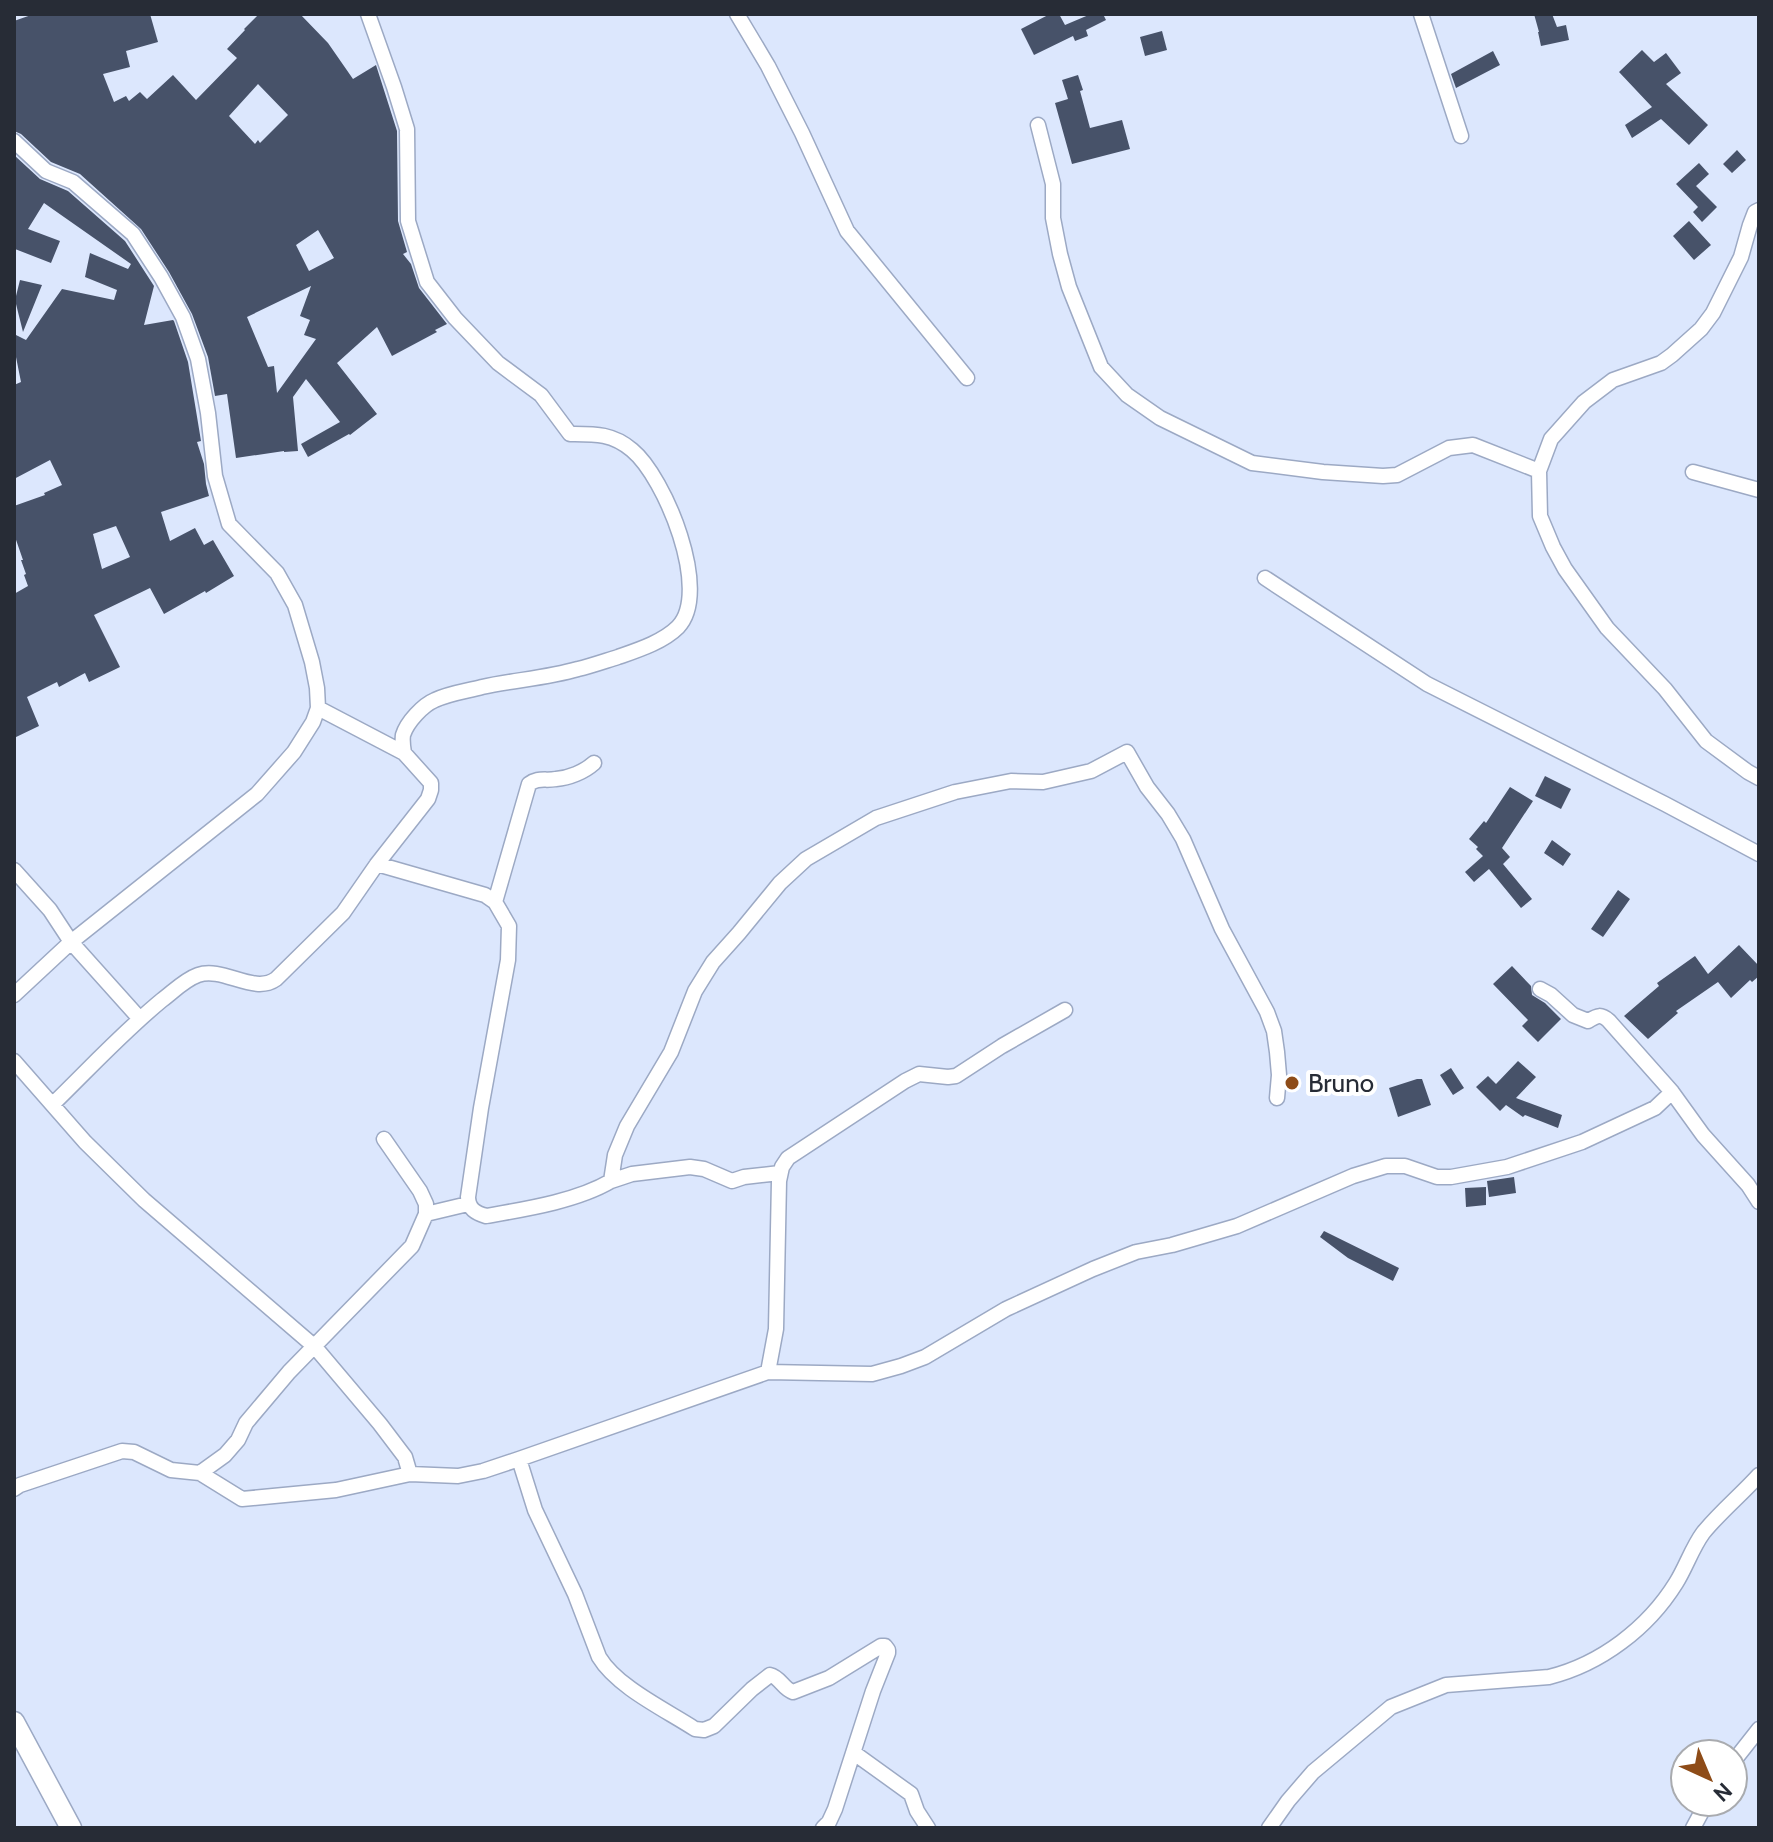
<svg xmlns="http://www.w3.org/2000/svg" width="1773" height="1842" font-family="Cabin,sans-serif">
<rect width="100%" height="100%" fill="#dce7fd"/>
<path fill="#475269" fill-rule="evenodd" d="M34 14H150L158 42 126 51 130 67 103 74 114 102 126 96 129 101 140 92 147 99 173 75 196 100 237 58 227 49 245 30 244 29 259 14H300L328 43 353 79 376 65 397 131 398 221 407 252 403 254 411 264 419 288 447 324 435 330 437 332 392 356 377 327 337 363 377 414 350 435 349 434 308 457 301 444 340 422 306 379 293 397 298 451 284 452V451L236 458 227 394 215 396 208 357 192 314 169 272 141 229 80 174 51 162 21 134 14 131V21ZM258 84 288 115 260 143 258 140 255 144 229 116ZM318 230 334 258 309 271 296 245ZM311 286 300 316 310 320 304 335 316 339 277 393 274 366 268 367 247 317Z
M1050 14H1059L1065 25 1091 14H1103L1106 20 1086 30 1088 36 1075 41 1073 36 1034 55 1021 29Z
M1534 14H1552L1557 27 1566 25 1569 40 1541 46 1538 32H1539Z
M1162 31 1167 50 1145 56 1140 37Z
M1642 50 1654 62 1666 53 1681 73 1666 84 1708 125 1689 145 1661 119 1632 138 1625 125 1652 107 1619 72Z
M1493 51 1500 65 1456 88 1451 74Z
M1078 75 1083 90 1080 91 1090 128 1122 120 1130 149 1072 164 1055 103 1068 99 1062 80Z
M1737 150 1746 160 1732 173 1723 164Z
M14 155 40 179 68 191 125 241 154 286 144 325 173 320 174 321 188 362 201 441 197 442 204 464 206 484 209 496 161 512 170 541 195 528 204 545 213 540 234 576 206 593 205 591 164 614 150 588 94 615 120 667 89 682 85 673 59 687 57 682 27 697 39 726 14 738V594L28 586 24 575 26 574 21 560H23L14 534V506L45 495 44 493 62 485 50 460 14 479V385L21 382 14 347V334L26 340 62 289 114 300 117 290 85 277 90 253 128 269 131 264 44 203 28 229 60 241 51 263 15 249 14 250ZM116 526 130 557 102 569 93 534Z
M1699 163 1709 174 1696 186 1717 207 1702 222 1693 212 1698 207 1676 184Z
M1689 221 1711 245 1694 260 1673 236Z
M20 280 42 285 23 332 15 300Z
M1545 776 1571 789 1561 809 1535 796Z
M1510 787 1533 801 1502 848 1510 857 1503 864 1532 899 1521 908 1489 869 1474 882 1465 872 1483 856 1476 849 1478 847 1469 839 1484 821 1486 823Z
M1552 840 1571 854 1563 866 1544 853Z
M1618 890 1630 899 1603 937 1591 929Z
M1739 945 1759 966V976L1752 982 1750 980 1731 998 1718 982 1676 1011 1678 1013 1648 1039 1624 1016 1659 986 1657 983 1695 956 1708 974Z
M1512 966 1531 986 1532 995 1545 1003 1561 1019 1538 1042 1522 1026 1528 1020 1493 984Z
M1518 1061 1536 1077 1516 1098 1562 1115 1558 1128 1525 1115 1523 1117 1506 1105 1500 1111 1476 1087 1488 1076 1496 1084Z
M1451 1068 1464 1088 1453 1095 1440 1075Z
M1417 1079H1422L1431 1105 1398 1117 1389 1088Z
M1514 1177 1516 1193 1489 1197 1487 1181Z
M1486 1187V1205L1466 1207 1465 1188Z
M1324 1231 1399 1268 1393 1281 1348 1258 1320 1237Z"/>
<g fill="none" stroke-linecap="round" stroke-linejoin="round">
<g stroke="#9ca9c4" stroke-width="17">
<path id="minor" d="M368 14 394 87 407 129 408 221 427 282 455 318 498 363 541 395 570 434C594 434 612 433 632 450 665 477 712 592 678 627 663 642 638 650 618 657 605 661 591 666 578 669 547 678 514 680 482 687 467 691 450 693 435 700 423 705 407 722 403 735 402 741 403 747 404 753
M737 14 768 66 802 133 847 231 967 378
M1421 14 1461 136
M1038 125 1053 184V218L1060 254 1069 287 1101 367 1127 395 1160 418 1252 463 1323 472 1383 476 1397 475 1449 448 1473 445 1539 471 1551 439 1584 402 1613 380 1661 363 1672 355 1701 329 1713 313 1741 257 1750 225 1755 212 1759 210
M14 141 46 171 73 182 133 234 161 277 183 317 198 359 208 413 215 476 229 524 277 573 295 605 312 662 317 688 318 708 313 722 294 752 257 794 71 942 50 910 14 870
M1539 471 1540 516 1553 547 1565 569 1607 628 1665 689 1706 741 1748 772 1759 778
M1693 472 1759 490
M1265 578 1427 684 1665 804 1759 854
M377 864 485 895 495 902 509 926 508 960 481 1108 468 1197C468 1209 476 1213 486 1216 526 1209 577 1201 611 1181L615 1155 627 1126 671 1052 695 991 713 962 739 933 780 883 806 859 876 818 955 792 1011 781 1043 782 1091 771 1127 752 1147 787 1168 814 1183 839 1222 929 1267 1012 1274 1031 1277 1052 1279 1075 1277 1098
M495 902 529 784C538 777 545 781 556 779 569 778 584 772 594 763
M1540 989 1551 995 1573 1015 1588 1021C1598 1015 1601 1014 1609 1021L1672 1092 1703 1135 1748 1185 1759 1202
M14 995 71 942 140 1019
M14 1061 85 1142 144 1200 315 1347 380 1424 405 1457 410 1474
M53 1104C89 1069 123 1032 162 1000 173 992 184 980 198 975 223 966 254 995 276 979L343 913 377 864 428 799 431 790V783L404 753 318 708
M611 1181 632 1174 690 1167 704 1169 732 1181 744 1177 780 1173
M426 1214 468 1204
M768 1372 776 1329 779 1181 782 1167 788 1158 905 1081 919 1074 948 1077 956 1076 1002 1046 1065 1010
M519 1459 535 1510 575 1594 599 1657C617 1687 666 1710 695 1729L704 1730 714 1726 752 1689 770 1675C780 1677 783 1689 793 1692L829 1678 881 1646H885L888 1650V1653L873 1691 835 1809 829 1822 823 1828
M200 1473 242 1499 336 1490 410 1474 458 1476 483 1471 519 1459 768 1372 872 1374 901 1366 925 1357 1006 1309 1093 1269 1136 1252 1172 1245 1237 1226 1353 1176 1386 1166H1405L1437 1177H1451L1507 1167 1582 1142 1655 1108 1672 1092
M14 1489 20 1485 122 1451 134 1452 171 1470 200 1473 225 1455 238 1440 246 1423 289 1372 412 1246 426 1214V1204L420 1191 384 1139
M854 1753 911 1794 917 1811 928 1828
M1733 1762 1759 1729
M1269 1828 1288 1801 1313 1772 1391 1707 1446 1685 1549 1677C1601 1664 1648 1628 1676 1583 1686 1567 1692 1548 1703 1533 1720 1512 1741 1495 1759 1475
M1693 1828 1707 1802"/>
</g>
<g stroke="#9ca9c4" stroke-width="23">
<path id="secondary" d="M14 1722 71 1828"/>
</g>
<use href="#minor" stroke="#fff" stroke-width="14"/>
<use href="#secondary" stroke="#fff" stroke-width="20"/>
</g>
<circle fill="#8e4c18" stroke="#fff" stroke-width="3" cx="1292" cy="1083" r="8"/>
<g text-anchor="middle" stroke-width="8" stroke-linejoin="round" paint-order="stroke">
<g font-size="26" fill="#272c36" stroke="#fff" text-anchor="start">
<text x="1308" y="1092">Bruno</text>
</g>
</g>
<rect width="1773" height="1842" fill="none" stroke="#272c36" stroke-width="32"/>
<g transform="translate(1709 1778) rotate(136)"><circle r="38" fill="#ffffff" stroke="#a9abaf" stroke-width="2"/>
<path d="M0-6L14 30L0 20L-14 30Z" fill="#8e4c18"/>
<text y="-12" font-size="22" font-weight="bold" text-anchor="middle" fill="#272c36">N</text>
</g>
</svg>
